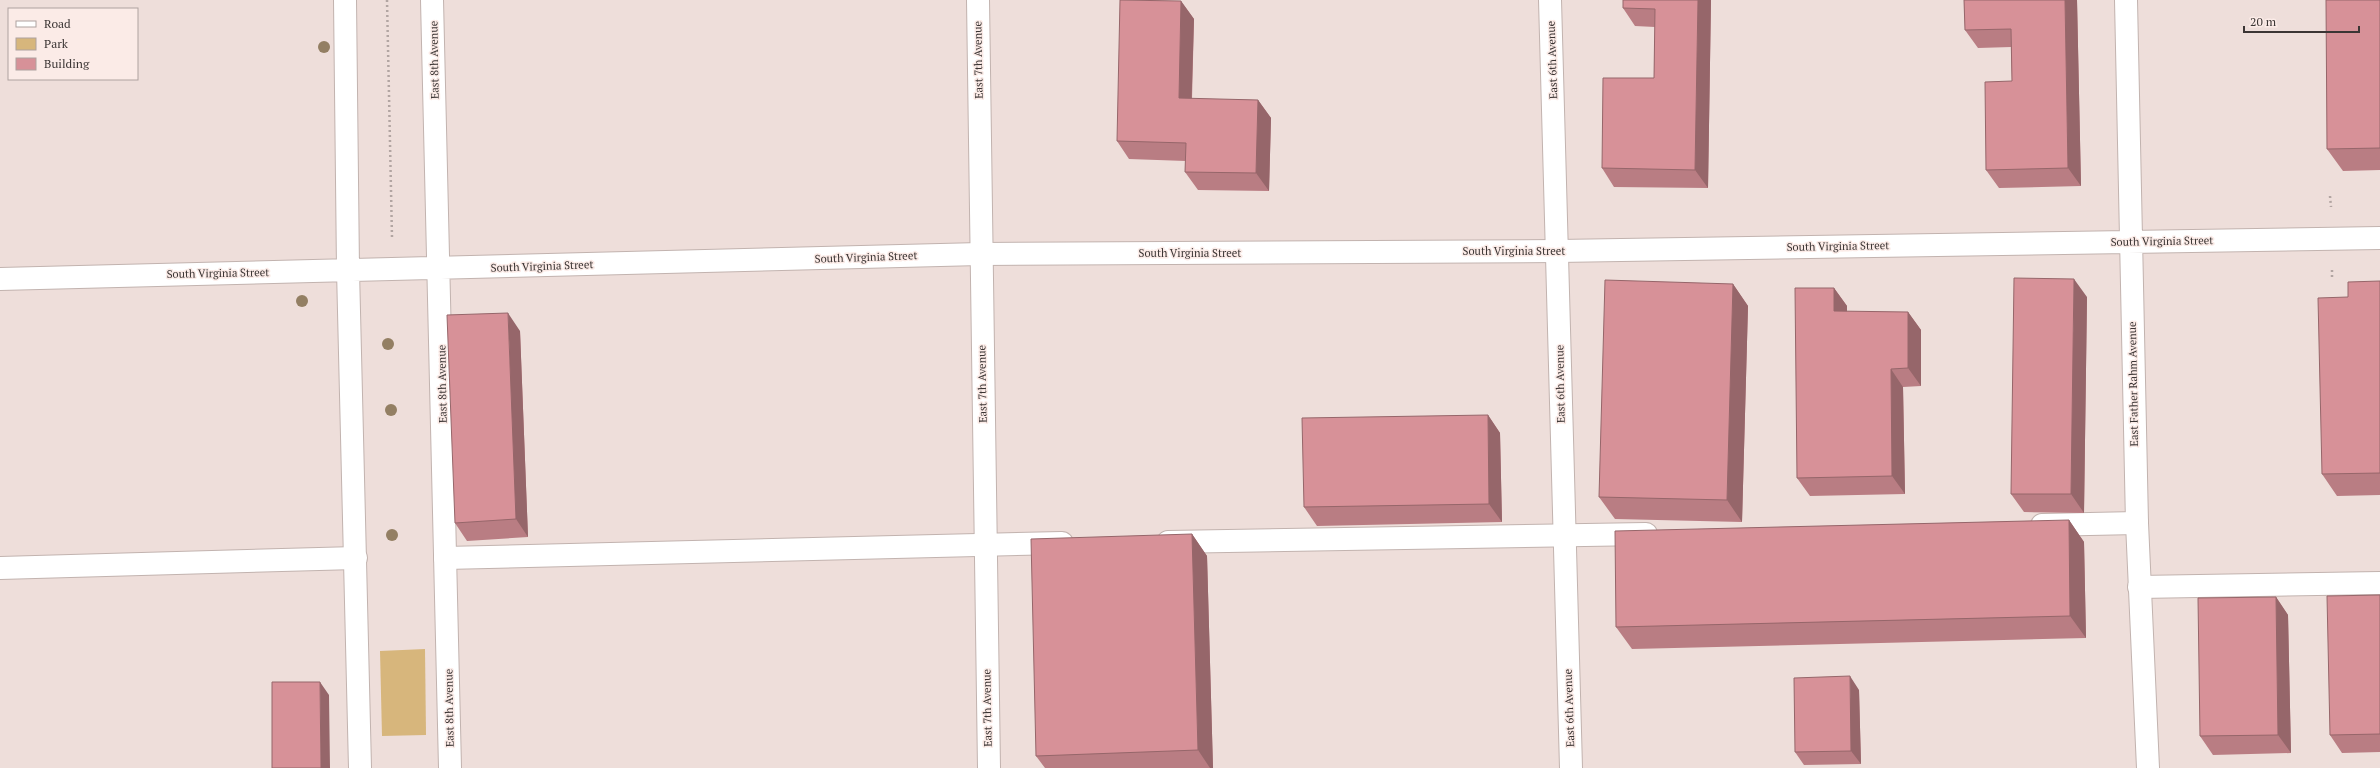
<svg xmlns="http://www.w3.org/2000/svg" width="2380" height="768" font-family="'PT Serif',serif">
<rect width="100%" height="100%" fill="#eededa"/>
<path fill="#d7b67c" d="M425 649 426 735 382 736 380 651Z"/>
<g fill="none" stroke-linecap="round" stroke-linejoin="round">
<g stroke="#c2b3af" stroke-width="24">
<path id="service" d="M2042 525 2137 523
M1168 542 1646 534
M445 558 1062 543
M0 568 356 558
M2139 587 2380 583"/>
</g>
<g stroke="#c2b3af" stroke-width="24">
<path id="minor" d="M345 0 348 270 360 768
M432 0 450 768
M2126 0 2137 523 2148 768
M0 279 980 254 1558 251 2380 238"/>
</g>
<g stroke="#c2b3af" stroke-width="24">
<path id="tertiary" d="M978 0 989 768
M1550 0 1571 768"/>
</g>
<path stroke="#b2a5a2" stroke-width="2.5" stroke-dasharray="2 3" stroke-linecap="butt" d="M387 0 392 237
M2330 196 2331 207
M2332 270V280"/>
<use href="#service" stroke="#fff" stroke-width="22"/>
<use href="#minor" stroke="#fff" stroke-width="22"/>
<use href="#tertiary" stroke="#fff" stroke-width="22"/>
</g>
<g fill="#937f63">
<circle cx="324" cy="47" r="6"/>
<circle cx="302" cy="301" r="6"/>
<circle cx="388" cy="344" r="6"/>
<circle cx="391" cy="410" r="6"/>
<circle cx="392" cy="535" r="6"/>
</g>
<path fill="#b97d83" d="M1711 0 1708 188 1614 187 1602 168 1654 78 1655 27 1635 26 1623 8Z
M1964 0H2077L2081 186 1999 188 1986 170 2012 81 2011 47 1978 48 1965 30Z
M2380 0V170L2343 171 2327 149Z
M1181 1 1194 19 1192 99 1258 100 1271 118 1269 191 1198 190 1185 172 1186 161 1129 159 1117 141Z
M2380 281V495L2337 496 2322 474 2348 297Z
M1733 284 1748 306 1742 522 1615 519 1599 497Z
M1834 288 1847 306V312H1908L1921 330V386L1903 387 1905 494 1810 496 1797 478Z
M2087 297 2084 513 2024 512 2011 494Z
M520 331 528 537 467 541 455 523Z
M1488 415 1500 433 1502 522 1317 526 1304 507Z
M2069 520 2084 542 2086 638 1632 649 1616 627Z
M1192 534 1207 556 1213 768H1045L1036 756Z
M2380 595V752L2342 753 2330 735Z
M2276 597 2288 615 2291 753 2213 755 2200 736Z
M1859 690 1861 764 1804 765 1795 752Z"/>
<path fill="#96666a" d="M1698 0H1711L1708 188 1695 170Z
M2065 0H2077L2081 186 2068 168Z
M1181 1 1194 19 1191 117 1179 98Z
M1258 100 1271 118 1269 191 1256 173Z
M2074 279 2087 297 2084 513 2071 494Z
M1733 284 1748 306 1742 522 1727 500Z
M1834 288 1847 306V330L1834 311Z
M1908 312 1921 330V386L1908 368Z
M508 313 520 331 528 537 516 519Z
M1891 369 1903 387 1905 494 1892 476Z
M1488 415 1500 433 1502 522 1489 504Z
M2069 520 2084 542 2086 638 2070 616Z
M1192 534 1207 556 1213 768H1210L1198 750Z
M2276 597 2288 615 2291 753 2278 735Z
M1850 676 1859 690 1861 764 1851 751Z
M320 682 329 695 330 768H321Z"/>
<path fill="#d79198" stroke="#96666a" d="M1120 0 1181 1 1179 98 1258 100 1256 173 1185 172 1186 143 1117 141Z
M1623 0H1698L1695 170 1602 168 1603 78H1654L1655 9 1623 8Z
M1964 0H2065L2068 168 1986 170 1985 82 2012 81 2011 29 1965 30Z
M2326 0H2380V148L2327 149Z
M2014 278 2074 279 2071 494H2011Z
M1605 280 1733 284 1727 500 1599 497Z
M2380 281V473L2322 474 2318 298 2348 297V282Z
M1795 288H1834V311L1908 312V368L1891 369 1892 476 1797 478Z
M508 313 516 519 455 523 447 315Z
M1488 415 1489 504 1304 507 1302 418Z
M2069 520 2070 616 1616 627 1615 531Z
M1192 534 1198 750 1036 756 1031 539Z
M2380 595V734L2330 735 2327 596Z
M2276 597 2278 735 2200 736 2198 598Z
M1850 676 1851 751 1795 752 1794 678Z
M272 682H320L321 768H272Z"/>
<g text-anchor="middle" stroke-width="3" stroke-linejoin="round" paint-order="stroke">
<g font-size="11" fill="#3b3534" stroke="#fbebe7">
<text transform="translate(434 60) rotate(-91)" y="4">East 8th Avenue</text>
<text transform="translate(978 60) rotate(-91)" y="4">East 7th Avenue</text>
<text transform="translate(1552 60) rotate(-92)" y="4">East 6th Avenue</text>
<text transform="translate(2162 241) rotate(-1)" y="4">South Virginia Street</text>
<text transform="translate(1838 246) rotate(-1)" y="4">South Virginia Street</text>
<text x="1514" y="255">South Virginia Street</text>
<text x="1190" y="257">South Virginia Street</text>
<text transform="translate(866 257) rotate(-2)" y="4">South Virginia Street</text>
<text transform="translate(542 266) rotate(-2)" y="4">South Virginia Street</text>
<text transform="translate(218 273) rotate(-1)" y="4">South Virginia Street</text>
<text transform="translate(442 384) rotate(-91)" y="4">East 8th Avenue</text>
<text transform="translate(982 384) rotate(-91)" y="4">East 7th Avenue</text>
<text transform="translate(1560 384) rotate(-91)" y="4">East 6th Avenue</text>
<text transform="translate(2133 384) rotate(-91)" y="4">East Father Rahm Avenue</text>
<text transform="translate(449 708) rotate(-91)" y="4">East 8th Avenue</text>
<text transform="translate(987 708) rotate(-91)" y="4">East 7th Avenue</text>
<text transform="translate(1569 708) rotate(-92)" y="4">East 6th Avenue</text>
</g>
</g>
<rect x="8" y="8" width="130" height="72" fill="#fbebe7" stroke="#aea29f"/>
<rect x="16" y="21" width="20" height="6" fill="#ffffff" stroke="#aea29f"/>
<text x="44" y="28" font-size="12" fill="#3b3534">Road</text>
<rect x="16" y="38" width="20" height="12" fill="#d7b67c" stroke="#aea29f"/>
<text x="44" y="48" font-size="12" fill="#3b3534">Park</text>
<rect x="16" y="58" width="20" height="12" fill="#d79198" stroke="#aea29f"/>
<text x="44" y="68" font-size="12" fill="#3b3534">Building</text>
<path d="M2244 26v6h115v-6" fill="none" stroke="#3b3534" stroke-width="2"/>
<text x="2250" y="26" font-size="12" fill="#3b3534" stroke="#fbebe7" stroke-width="3" paint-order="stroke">20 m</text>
</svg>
